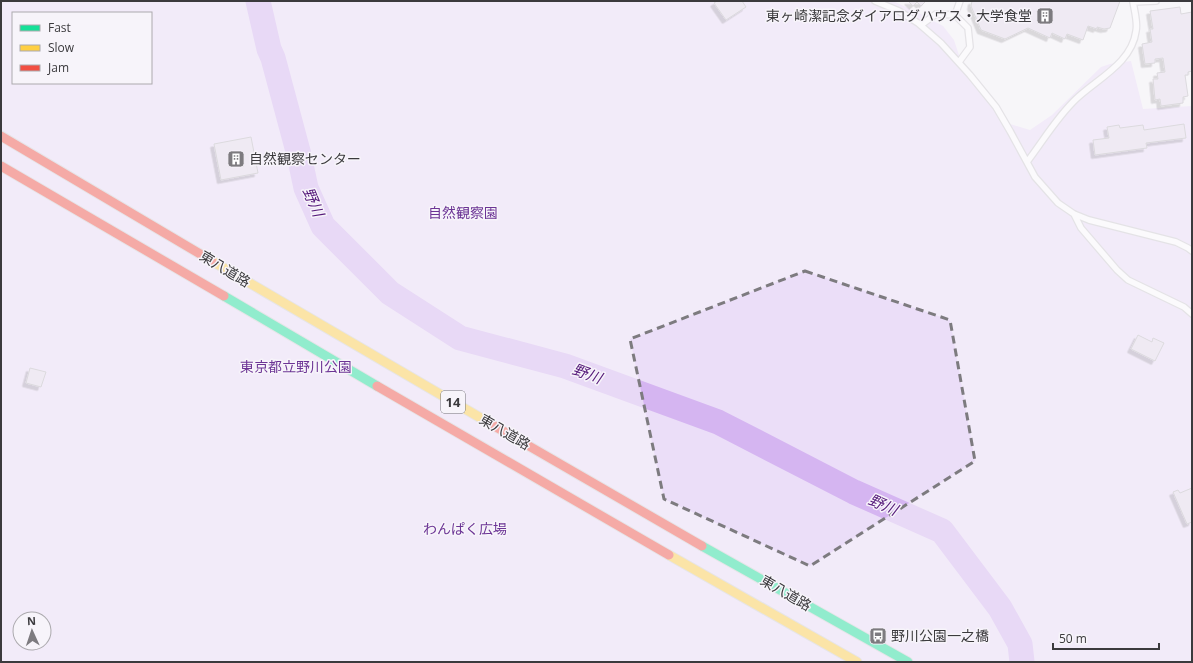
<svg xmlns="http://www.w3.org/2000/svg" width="1193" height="663" font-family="'Open Sans','Noto Sans JP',sans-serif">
<defs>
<filter id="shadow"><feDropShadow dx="-3.5" dy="3.5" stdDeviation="0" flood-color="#0004"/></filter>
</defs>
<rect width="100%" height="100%" fill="#f7f5f9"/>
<path fill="#ebdef8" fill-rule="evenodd" d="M1 1H893L919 13 943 26 954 40 964 70 1010 124 1030 130 1052 115 1101 67 1110 64 1131 61 1143 109 1192 106V662H1ZM13 13H151V83H13ZM20 619H44V643H20Z"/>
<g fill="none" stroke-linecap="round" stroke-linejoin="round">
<path stroke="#d5b5f1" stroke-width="25" d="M258 1 269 49 273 58 299 155 306 188 323 226 390 293 460 338 565 366 718 422 854 492 942 531 1000 608 1020 644 1022 662"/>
</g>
<path fill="#e4dceb" stroke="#bab8bc" filter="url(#shadow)" d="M717 1H742L746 7 726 20 714 3Z
M908 1H926L921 6 917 2 913 6Z
M972 1H1120L1110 28 1104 29 1097 27V29L1088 26 1083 40 1067 34 1065 39 1052 33 1050 38 1028 28 1005 39 981 30 971 6Z
M1180 7 1181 14 1192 12V71L1188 72V75H1185L1188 96 1183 97V103L1161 106 1160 99 1155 100 1153 79H1158L1157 73 1165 72 1163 58 1155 59V63L1145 64 1142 44 1152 42 1150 29H1153L1150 11Z
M1184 124 1186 138 1146 143 1147 148 1095 155 1093 140 1109 138 1107 127 1119 125 1120 128 1143 125 1144 130Z
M251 137 258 173 221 180 214 144Z
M1138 335 1152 342 1153 338 1164 343 1155 361 1131 349Z
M30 368 46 372 41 387 26 383Z
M1192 488V522L1187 524 1173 492 1178 490 1180 493Z"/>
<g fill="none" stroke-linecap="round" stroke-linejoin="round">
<g stroke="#cdcccf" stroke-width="8">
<path id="lane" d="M875 1 899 11 918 23 941 43 970 75 996 107 1010 131 1035 177 1058 203 1074 214 1089 220 1176 242 1188 248 1192 251
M1133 2 1156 1
M955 15 960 1
M921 25 936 14 955 15 968 28 970 47 959 62
M1027 162C1043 141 1057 117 1076 99 1097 79 1132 63 1136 31 1138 22 1134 10 1133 1
M1074 214 1081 228 1117 270 1128 280 1184 307 1192 314"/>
</g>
<g stroke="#d1d0d2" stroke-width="11">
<path id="fast" d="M224 296 377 386
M702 546 908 662"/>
</g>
<g stroke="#d1d0d2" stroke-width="11">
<path id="slow" d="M212 261 491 424
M669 555 857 662"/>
</g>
<g stroke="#d1d0d2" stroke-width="11">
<path id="jam" d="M1 136 212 261
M1 166 224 296
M377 386 669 555
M491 424 702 546"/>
</g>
<use href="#lane" stroke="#fefefe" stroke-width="5.5"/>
<use href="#fast" stroke="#16e098" stroke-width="9"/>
<use href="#slow" stroke="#ffcf43" stroke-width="9"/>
<use href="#jam" stroke="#f24e42" stroke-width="9"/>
</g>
<path d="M0 0H1193V663H0ZM805 271 950 320 975 461 810 566 664 499 630 339Z" fill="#f7f5f9" fill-opacity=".55" fill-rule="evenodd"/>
<path fill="none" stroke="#7d7b7f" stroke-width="3" stroke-dasharray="8 5" stroke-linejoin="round" d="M805 271 950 320 975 461 810 566 664 499 630 339Z"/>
<defs>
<g id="building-square" transform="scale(0.9)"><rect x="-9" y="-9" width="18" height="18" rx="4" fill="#7d7b7f" stroke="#f7f4fa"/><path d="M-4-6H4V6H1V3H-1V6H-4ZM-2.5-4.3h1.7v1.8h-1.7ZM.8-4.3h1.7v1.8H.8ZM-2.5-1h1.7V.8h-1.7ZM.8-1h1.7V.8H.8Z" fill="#fff"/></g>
<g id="bus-square" transform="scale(0.9)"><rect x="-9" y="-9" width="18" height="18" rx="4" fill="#7d7b7f" stroke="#f7f4fa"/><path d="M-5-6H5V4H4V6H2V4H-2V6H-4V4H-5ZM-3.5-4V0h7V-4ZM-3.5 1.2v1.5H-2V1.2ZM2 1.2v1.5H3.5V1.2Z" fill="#fff"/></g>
</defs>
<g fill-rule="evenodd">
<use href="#building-square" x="1045" y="16"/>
<use href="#building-square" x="236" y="159"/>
<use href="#bus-square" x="878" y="636"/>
</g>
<g text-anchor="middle" stroke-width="3" stroke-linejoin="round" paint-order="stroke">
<rect fill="#f7f4fa" stroke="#737276" stroke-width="1" x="441" y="391" width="24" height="22" rx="3"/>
<g font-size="13" font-weight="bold" fill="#3b3a3d">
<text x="453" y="407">14</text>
</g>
<g font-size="14" fill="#3b3a3d" stroke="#f7f4fa" text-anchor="start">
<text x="1032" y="21" text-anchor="end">東ヶ崎潔記念ダイアログハウス・大学食堂</text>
<text x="249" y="164">自然観察センター</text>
<text x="891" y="641">野川公園一之橋</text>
</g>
<g font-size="14" fill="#6c3495" stroke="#f7f4fa">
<text x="463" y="218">自然観察園</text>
<text x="296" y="372">東京都立野川公園</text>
<text x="465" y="534">わんぱく広場</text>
</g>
<g font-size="14" fill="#3b3a3d" stroke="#f7f4fa">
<text transform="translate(225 269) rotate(31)" y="5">東八道路</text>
<text transform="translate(505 432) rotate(30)" y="5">東八道路</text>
<text transform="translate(786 593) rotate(30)" y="5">東八道路</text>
</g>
<g font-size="15" font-style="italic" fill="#55197a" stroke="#f7f4fa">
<text transform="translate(313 202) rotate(67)" y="5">野川</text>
<text transform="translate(587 374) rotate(20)" y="5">野川</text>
<text transform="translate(883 505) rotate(24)" y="5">野川</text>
</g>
</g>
<rect width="1193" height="663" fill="none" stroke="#3b3a3d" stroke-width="4"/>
<rect x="12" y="12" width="140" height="72" fill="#f7f4fa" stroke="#acaaae"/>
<rect x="20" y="25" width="20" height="6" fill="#16e098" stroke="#acaaae"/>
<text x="48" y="32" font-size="12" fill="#3b3a3d">Fast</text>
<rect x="20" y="45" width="20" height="6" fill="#ffcf43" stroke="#acaaae"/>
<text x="48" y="52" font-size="12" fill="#3b3a3d">Slow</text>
<rect x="20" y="65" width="20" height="6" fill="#f24e42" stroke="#acaaae"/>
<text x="48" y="72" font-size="12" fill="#3b3a3d">Jam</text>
<g transform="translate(32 631) rotate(357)"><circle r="19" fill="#f7f4fa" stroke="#acaaae"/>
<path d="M0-3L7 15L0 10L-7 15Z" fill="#7d7b7f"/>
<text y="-6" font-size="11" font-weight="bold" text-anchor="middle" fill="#3b3a3d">N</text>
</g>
<path d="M1053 643v6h106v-6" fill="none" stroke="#3b3a3d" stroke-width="2"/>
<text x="1059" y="643" font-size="12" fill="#3b3a3d" stroke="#f7f4fa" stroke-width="3" paint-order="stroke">50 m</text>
</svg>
